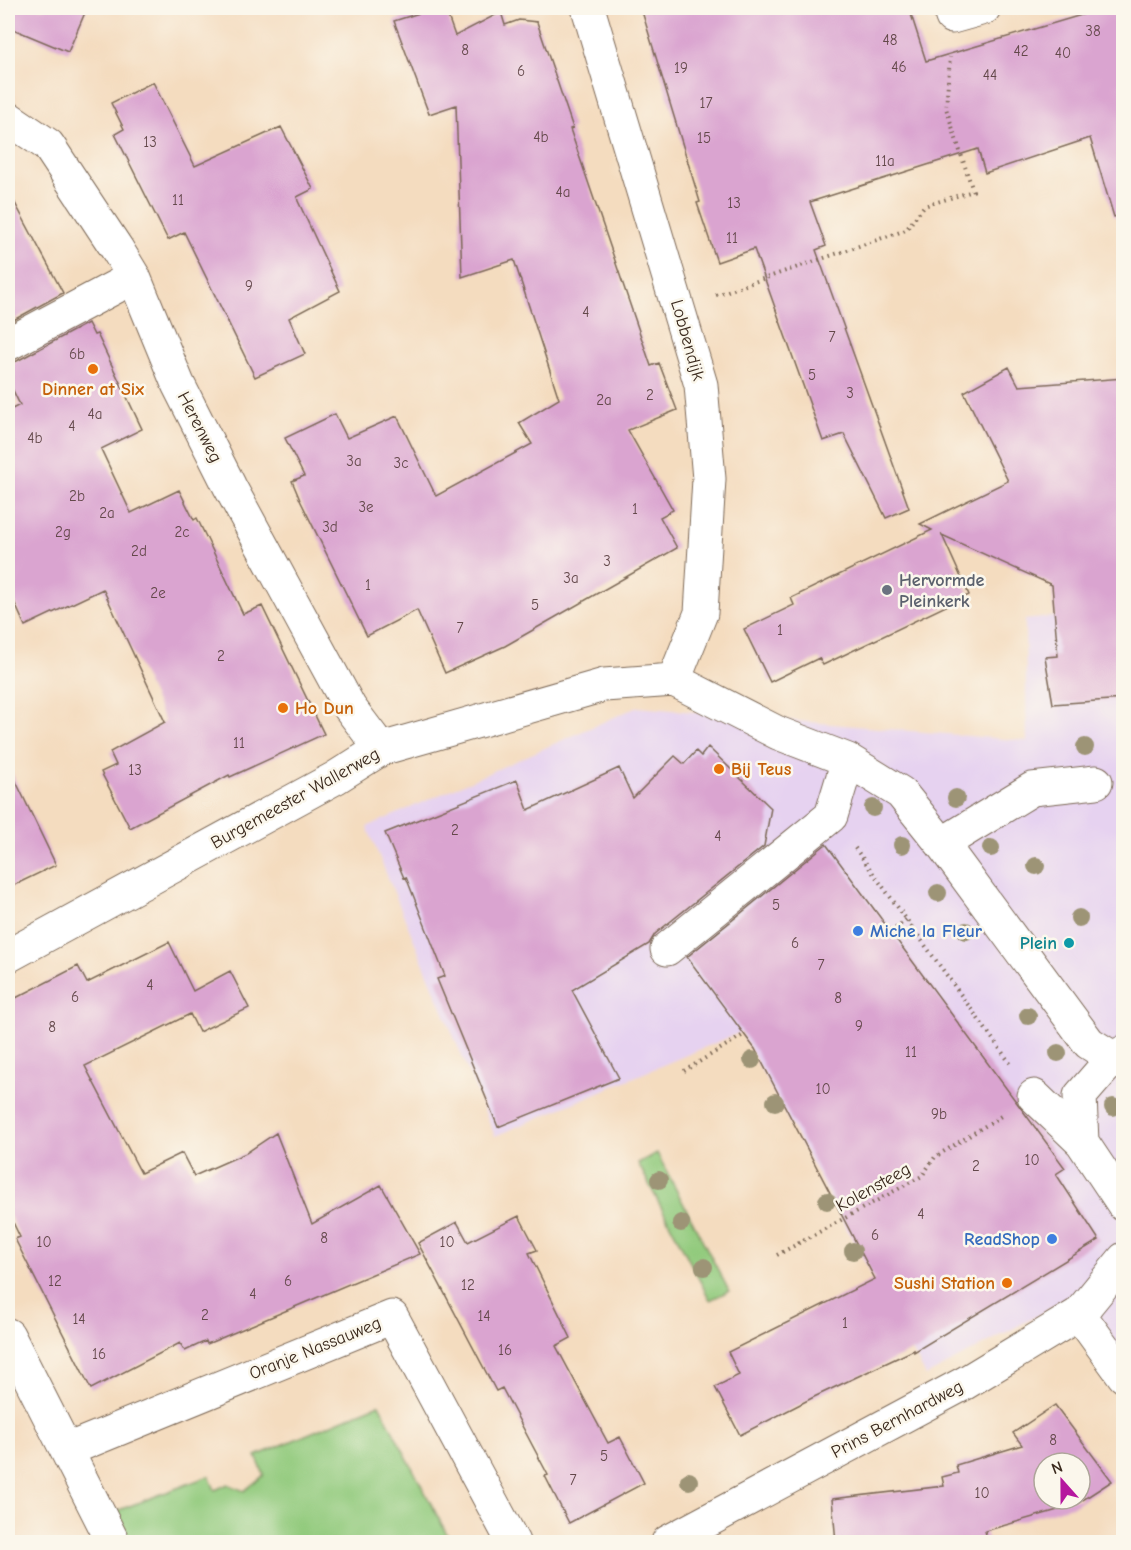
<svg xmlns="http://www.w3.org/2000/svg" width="1131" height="1550" font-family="'Comic Neue',sans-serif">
<rect width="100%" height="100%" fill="#fbf7ec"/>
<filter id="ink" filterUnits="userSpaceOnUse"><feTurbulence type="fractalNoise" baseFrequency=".0167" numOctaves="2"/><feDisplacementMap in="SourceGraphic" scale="12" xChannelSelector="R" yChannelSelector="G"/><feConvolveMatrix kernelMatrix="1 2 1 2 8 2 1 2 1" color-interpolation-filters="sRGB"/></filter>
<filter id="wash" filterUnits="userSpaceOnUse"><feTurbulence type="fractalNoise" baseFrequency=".008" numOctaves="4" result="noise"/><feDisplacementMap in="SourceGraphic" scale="24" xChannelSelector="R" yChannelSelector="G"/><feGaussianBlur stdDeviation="1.35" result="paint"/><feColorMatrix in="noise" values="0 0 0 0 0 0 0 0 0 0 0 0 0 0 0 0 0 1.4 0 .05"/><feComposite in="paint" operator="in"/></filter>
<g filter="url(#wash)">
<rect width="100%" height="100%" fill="#f4dcbf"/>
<path fill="#e6d2f0" d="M1123 609V1362L1084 1290 926 1376 741 1032 495 1136 367 827 637 707 1027 741 1025 620Z"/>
<path fill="#92ca7d" stroke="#667a4e" stroke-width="1.5" d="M657 1153 729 1291 710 1300 638 1163Z
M379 1404 451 1542H122L106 1515 209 1476 215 1490 228 1484 244 1491 264 1475 256 1456Z"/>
<g id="blocks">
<path fill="#daa4d0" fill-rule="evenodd" d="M8 8H87L68 52 8 27Z
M435 8H445L455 36 501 12 505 25 519 20 537 22 573 128 570 129 651 366 659 363 677 410 628 430 673 510 660 517 677 548 505 646 445 673 417 610 367 636 300 500 292 481 304 476 285 438 335 414 347 438 397 416 436 496 532 444 519 423 559 399 514 260 462 277 456 105 429 114 394 21Z
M641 8H909L926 61 1105 8H1124V215L1114 217 1090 138 985 173 978 149 810 202 826 246 816 250 909 508 886 518 844 434 823 441 754 249 717 262 697 203 700 202Z
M153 82 195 166 281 127 313 189 297 197 298 201 340 291 289 318 305 354 255 377 184 232 168 240 115 134 124 129 111 103Z
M8 190 63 293 8 323Z
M88 323 94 335 97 334 142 429 101 449 131 513 179 490 194 520 197 518 243 614 262 606 324 734 230 777 229 775 130 828 101 772 116 765 110 752 165 722 103 589 25 626 8 588V411L20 405 8 380V363L17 361Z
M1009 367 1019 386 1124 378V699L1053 704 1045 657 1058 656 1052 585 942 535 969 595 823 665 819 658 770 682 744 629 794 605 791 598 932 530 920 524 1008 481 964 392Z
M708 747 771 808 764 846 655 934 649 944 572 990 619 1078 498 1127 437 979 445 976 406 877 404 878 385 833 517 780 528 810 619 768 633 798 675 756 684 764 696 751 701 756Z
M8 765 56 865 8 888Z
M826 844 1065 1168 1056 1174 1099 1240 914 1352V1350L814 1397 740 1435 715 1387 739 1375 728 1352 875 1279 755 1049 687 957Z
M169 942 193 991 230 971 249 1008 199 1032 190 1014 85 1066 141 1173 182 1153 194 1176 246 1153 276 1133 312 1224 381 1185 420 1254 207 1344 206 1341 185 1351 180 1343 91 1389 15 1239 20 1237 8 1212V1002L78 966 87 983Z
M519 1216 537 1250 529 1253 571 1338 556 1346 608 1443 620 1437 644 1483 569 1523 545 1476 548 1475 502 1388 496 1391 418 1243 457 1222 468 1242Z
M1055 1405 1112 1481 1075 1505 985 1531 988 1542H836L832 1499 944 1486 942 1477 958 1473 956 1465 1022 1445 1013 1433ZM1044 1463H1080V1499H1044Z"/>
</g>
</g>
<g filter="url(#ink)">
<use href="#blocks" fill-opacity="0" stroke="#7c6856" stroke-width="1.5"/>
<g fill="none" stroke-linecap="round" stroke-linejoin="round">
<g stroke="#7c6856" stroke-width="35">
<path id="minor" d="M588 8 701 385 709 479 701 613 674 680
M949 8 952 17 984 8
M8 118 48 145 117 249 134 277 178 384 230 487 350 708 381 749
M8 344 134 277
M674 680 778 733 848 760 901 793 942 844 1089 1043 1113 1058
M942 844 1032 789 1096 782
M667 949 831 816 848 760
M8 956 335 778 381 749 604 685 674 680
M1124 1052 1113 1058 1080 1096 1082 1142 1124 1205
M1034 1096 1082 1142
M1079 1314 1124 1376
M8 1335 113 1542
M67 1450 392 1317 513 1542
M668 1542 965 1383 1079 1314 1124 1259"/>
</g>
<path stroke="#7c6856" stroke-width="4" stroke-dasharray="1.5 4.5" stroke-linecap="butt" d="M716 295 906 230 924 206 973 191 946 108 950 57
M855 848 1010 1063
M891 932 908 918
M684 1071 745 1034
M777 1255 922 1176 935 1157 1001 1116"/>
<use href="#minor" stroke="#fff" stroke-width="33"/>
</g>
<g fill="#9d9476">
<circle cx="1085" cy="747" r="9"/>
<circle cx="956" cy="798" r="9"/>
<circle cx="873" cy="808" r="9"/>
<circle cx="902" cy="845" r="9"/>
<circle cx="991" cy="848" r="9"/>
<circle cx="1036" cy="866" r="9"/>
<circle cx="938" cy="893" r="9"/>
<circle cx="1079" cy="918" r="9"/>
<circle cx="966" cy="931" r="9"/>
<circle cx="1028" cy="1016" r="9"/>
<circle cx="1058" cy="1053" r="9"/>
<circle cx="752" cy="1060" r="9"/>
<circle cx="775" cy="1102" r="9"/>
<circle cx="1113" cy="1107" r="9"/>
<circle cx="659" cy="1180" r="9"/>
<circle cx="827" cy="1201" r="9"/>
<circle cx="681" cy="1223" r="9"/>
<circle cx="853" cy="1251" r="9"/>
<circle cx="704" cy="1267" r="9"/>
<circle cx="689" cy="1481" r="9"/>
</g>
</g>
<g fill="#e8710a" stroke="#fbf7ec" stroke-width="2">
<circle cx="93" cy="369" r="6"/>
<circle cx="283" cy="708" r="6"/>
<circle cx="719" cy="769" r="6"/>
<circle cx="1007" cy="1283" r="6"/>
</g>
<circle fill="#6b7280" stroke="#fbf7ec" stroke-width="2" cx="887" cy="590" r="6"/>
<g fill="#3f7fe0" stroke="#fbf7ec" stroke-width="2">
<circle cx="858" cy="931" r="6"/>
<circle cx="1052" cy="1239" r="6"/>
</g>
<circle fill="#0f9aa8" stroke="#fbf7ec" stroke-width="2" cx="1069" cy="943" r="6"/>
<g text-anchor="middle" stroke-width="5" stroke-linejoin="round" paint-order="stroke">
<g font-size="15" fill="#63484a">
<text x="1093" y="36">38</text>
<text x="890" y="45">48</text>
<text x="465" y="55">8</text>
<text x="1021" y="56">42</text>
<text x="1063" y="58">40</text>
<text x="899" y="72">46</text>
<text x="681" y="73">19</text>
<text x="521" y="76">6</text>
<text x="990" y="80">44</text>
<text x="706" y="108">17</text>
<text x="541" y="142">4b</text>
<text x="704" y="143">15</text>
<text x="150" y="147">13</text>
<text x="885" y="166">11a</text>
<text x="563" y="197">4a</text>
<text x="178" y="205">11</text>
<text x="734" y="208">13</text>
<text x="732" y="243">11</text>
<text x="249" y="291">9</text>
<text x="586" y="317">4</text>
<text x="832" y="342">7</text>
<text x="77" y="359">6b</text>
<text x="812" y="380">5</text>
<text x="850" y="398">3</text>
<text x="650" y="400">2</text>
<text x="604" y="405">2a</text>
<text x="95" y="419">4a</text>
<text x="72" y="431">4</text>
<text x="35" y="443">4b</text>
<text x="354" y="466">3a</text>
<text x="401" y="468">3c</text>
<text x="77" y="501">2b</text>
<text x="366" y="512">3e</text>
<text x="635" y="514">1</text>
<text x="107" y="518">2a</text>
<text x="330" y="532">3d</text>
<text x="63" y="537">2g</text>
<text x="182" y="537">2c</text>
<text x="139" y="556">2d</text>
<text x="607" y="566">3</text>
<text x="571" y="583">3a</text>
<text x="368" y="590">1</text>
<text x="158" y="598">2e</text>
<text x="535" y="610">5</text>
<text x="460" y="633">7</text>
<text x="780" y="635">1</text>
<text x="221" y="661">2</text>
<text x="239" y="748">11</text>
<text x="135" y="775">13</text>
<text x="455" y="835">2</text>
<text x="718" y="841">4</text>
<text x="776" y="910">5</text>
<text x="795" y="948">6</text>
<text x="821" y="970">7</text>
<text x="150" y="990">4</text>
<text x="75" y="1002">6</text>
<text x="838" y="1003">8</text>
<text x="859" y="1031">9</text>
<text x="52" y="1032">8</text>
<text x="911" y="1057">11</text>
<text x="823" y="1094">10</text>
<text x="939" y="1119">9b</text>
<text x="1032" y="1165">10</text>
<text x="976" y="1171">2</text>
<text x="921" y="1219">4</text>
<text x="875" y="1240">6</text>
<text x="324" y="1243">8</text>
<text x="44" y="1247">10</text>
<text x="447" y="1247">10</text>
<text x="55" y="1286">12</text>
<text x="288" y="1286">6</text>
<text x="468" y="1290">12</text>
<text x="253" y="1299">4</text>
<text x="205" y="1320">2</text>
<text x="484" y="1321">14</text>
<text x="79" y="1324">14</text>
<text x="845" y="1328">1</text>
<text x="505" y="1355">16</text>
<text x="99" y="1359">16</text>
<text x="1053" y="1445">8</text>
<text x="604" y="1461">5</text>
<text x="573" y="1485">7</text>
<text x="982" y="1498">10</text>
</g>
<g font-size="18" fill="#3b2a1e" stroke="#fbf7ec">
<text transform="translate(688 340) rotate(74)" y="6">Lobbendijk</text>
<text transform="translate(200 427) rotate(63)" y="6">Herenweg</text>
<text transform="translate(295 798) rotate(-29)" y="6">Burgemeester Wallerweg</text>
<text transform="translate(873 1187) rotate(-29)" y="6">Kolensteeg</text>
<text transform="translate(315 1348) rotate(-22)" y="6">Oranje Nassauweg</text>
<text transform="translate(897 1419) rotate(-28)" y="6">Prins Bernhardweg</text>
</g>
<g font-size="18" font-weight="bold" fill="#c56008" stroke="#fbf7ec" text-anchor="start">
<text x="93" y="395" text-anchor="middle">Dinner at Six</text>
<text x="295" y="714">Ho Dun</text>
<text x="731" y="775">Bij Teus</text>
<text x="995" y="1289" text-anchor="end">Sushi Station</text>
</g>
<g font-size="18" font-weight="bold" fill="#5b616d" stroke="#fbf7ec" text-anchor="start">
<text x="899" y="586">Hervormde<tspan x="899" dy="21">Pleinkerk</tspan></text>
</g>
<g font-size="18" font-weight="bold" fill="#366cbe" stroke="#fbf7ec" text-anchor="start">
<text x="870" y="937">Miche la Fleur</text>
<text x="1040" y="1245" text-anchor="end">ReadShop</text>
</g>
<g font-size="18" font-weight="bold" fill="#0d838f" stroke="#fbf7ec" text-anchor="end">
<text x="1057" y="949">Plein</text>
</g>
</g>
<rect width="1131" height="1550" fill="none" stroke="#fbf7ec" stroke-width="30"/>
<g transform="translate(1062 1481) rotate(339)"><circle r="28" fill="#fbf7ec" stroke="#aea59a" stroke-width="1.5"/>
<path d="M0-4.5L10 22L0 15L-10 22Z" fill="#b5179e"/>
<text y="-9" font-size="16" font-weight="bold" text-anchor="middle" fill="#3b2a1e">N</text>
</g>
</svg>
